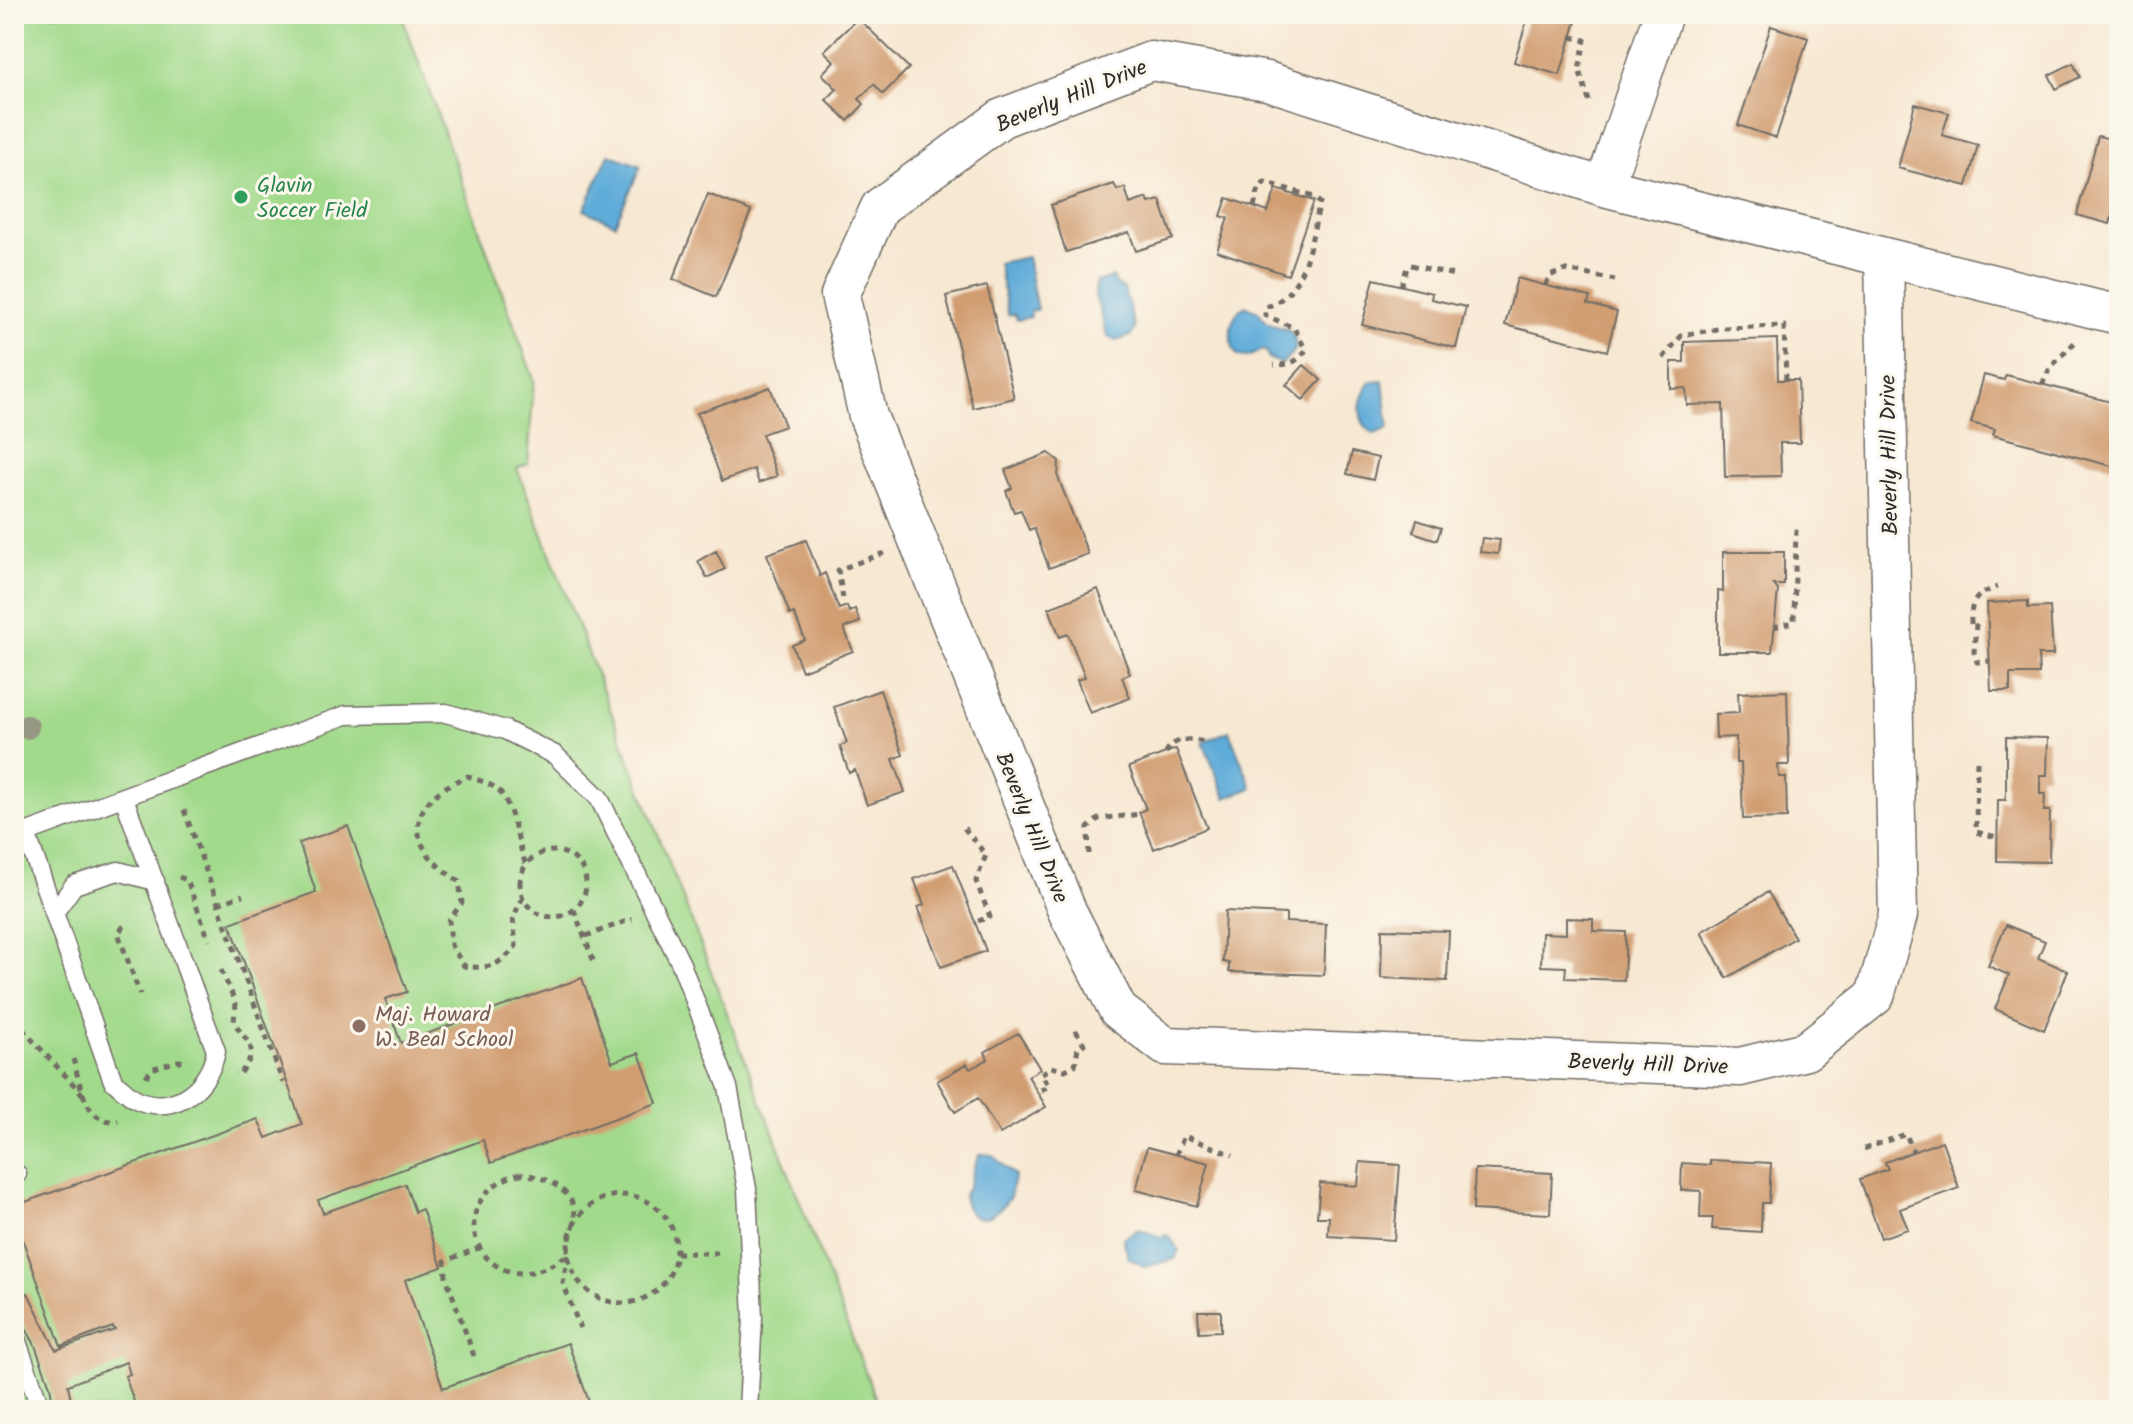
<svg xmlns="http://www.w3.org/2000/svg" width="2133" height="1424" font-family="Kalam,sans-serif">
<rect width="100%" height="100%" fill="#fbf7ec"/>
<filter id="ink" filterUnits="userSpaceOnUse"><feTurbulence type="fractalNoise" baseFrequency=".0125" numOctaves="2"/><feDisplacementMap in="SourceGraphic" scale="16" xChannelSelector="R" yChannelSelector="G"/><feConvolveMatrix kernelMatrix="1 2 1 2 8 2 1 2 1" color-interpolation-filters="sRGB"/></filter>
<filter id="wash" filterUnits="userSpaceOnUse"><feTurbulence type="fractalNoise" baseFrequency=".006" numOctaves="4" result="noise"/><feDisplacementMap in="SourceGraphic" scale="32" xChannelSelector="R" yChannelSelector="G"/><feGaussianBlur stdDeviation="1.8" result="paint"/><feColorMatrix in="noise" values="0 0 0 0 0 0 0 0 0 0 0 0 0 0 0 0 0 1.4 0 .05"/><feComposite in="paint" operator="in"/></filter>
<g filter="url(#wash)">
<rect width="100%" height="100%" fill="#f7e8d2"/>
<path fill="#a2da8c" stroke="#66825c" stroke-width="2" d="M14 14H401L534 380 528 464 517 468 880 1410H14Z"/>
<path fill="#5facd9" stroke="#456c82" stroke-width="2" d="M609 154 641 166 615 224 584 210Z
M1027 257 1037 310 1030 311 1031 317 1017 320 1015 314 1008 315 998 263Z
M1113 277 1115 284 1124 289 1135 329 1131 336 1116 341 1108 337 1095 296 1096 282Z
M1245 306 1258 311 1266 322C1282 331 1295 324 1296 348L1282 364 1268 358 1267 352 1262 350 1248 357 1238 356C1227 342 1228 316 1245 306Z
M1383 381 1389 428 1374 434C1354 421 1359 397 1370 382Z
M1229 731 1252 788 1226 798 1203 742Z
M980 1154 992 1155 1015 1176C1011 1183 1013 1194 1008 1200 992 1220 970 1229 963 1196 974 1182 970 1169 980 1154Z
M1139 1229 1160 1237 1168 1235 1179 1250 1175 1259 1145 1267 1128 1257 1123 1238Z"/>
<g id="blocks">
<path fill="#d19e72" d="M994 14H1014L997 21Z
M1342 14H1367L1364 22Z
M1529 14H1578L1560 75 1514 62Z
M858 18 909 68 883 94 874 84 859 99 864 104 848 121 826 100 837 89 822 74 834 61 824 51Z
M1771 26 1808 38 1776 138 1738 125Z
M2073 63 2080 77 2056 89 2049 75Z
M1915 104 1949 113 1942 135 1978 145 1967 186 1898 168Z
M2098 136 2119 141V214L2113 212 2110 224 2077 215Z
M1114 184 1117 190 1125 188 1130 204 1147 198 1149 203 1160 200 1173 239 1136 251 1129 232 1066 252 1051 205Z
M1276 189 1314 201 1288 275 1217 251 1228 218 1221 216 1227 198 1268 212Z
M708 194 751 211 716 297 673 279Z
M1517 278 1590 297 1588 304 1617 312 1607 351 1505 325Z
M1374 279 1432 293 1431 299 1466 307 1456 348 1362 325Z
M987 286 1014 398 973 408 946 296Z
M1777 339 1778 380H1798L1800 443H1780L1781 476 1725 477 1723 404 1687 405 1686 388 1671 389V362H1684V342Z
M1304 365 1321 380 1303 400 1286 385Z
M1984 375 2004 380 2006 375 2119 404V468L1993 435 1995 429 1971 423Z
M770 387 785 426 762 434 777 476 759 483 754 469 722 481 697 413Z
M1352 452 1378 458 1373 480 1347 474Z
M1049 453 1059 461 1058 477 1088 554 1049 568 1034 528 1029 530 1021 510 1014 512 1006 491 1012 488 1005 470Z
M1417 520 1441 528 1437 540 1413 532Z
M1482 538 1500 540 1498 554 1480 552Z
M806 540 820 576 825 573 839 609 847 606 849 612 855 609 860 622 844 628 853 651 802 671 792 645 805 640 794 613 790 615 767 554Z
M716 551 725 569 707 578 698 561Z
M1723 552H1784V585H1774L1778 590 1772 652H1718V591L1723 592Z
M1098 589 1130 674 1122 677 1130 698 1090 713 1077 680 1085 677 1068 634 1060 637 1049 608Z
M2028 601V608L2050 607 2053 655H2038L2039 674H2010V691H1991L1987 603Z
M880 690 903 755 893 759 905 792 867 805 855 770 849 773 840 746 847 743 834 707Z
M1787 691 1789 765H1778L1779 777H1786L1787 818 1743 819 1741 763H1736V737L1716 738 1715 714 1739 713 1738 693Z
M2006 737 2048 738 2047 775H2040V794H2045L2044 811H2050L2049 862 1997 861 1998 800H2006Z
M1176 749 1207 828 1154 849 1139 812 1146 809 1129 767Z
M348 826 407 992 385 999 401 1043 582 978 612 1062 639 1053 657 1103 491 1163 483 1140 318 1200 323 1213 405 1184 415 1212 422 1209 442 1267 405 1280 443 1388 568 1343 592 1410H137L125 1376 130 1374 126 1362 68 1385 73 1410H54L50 1386 34 1343 14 1308V1299L28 1293 56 1350 115 1330 113 1327 61 1346 14 1216V1206L258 1119 266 1138 302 1124 230 923 316 892 299 843Z
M953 865 986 951 941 967 918 907 924 905 914 879Z
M1768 892 1795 938 1727 978 1701 932Z
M1225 911 1286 914V922L1326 924 1324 975 1229 972V963L1223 962Z
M1566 918 1593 919V931L1626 932 1624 980 1565 978 1566 967 1541 966 1542 933 1566 934Z
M2006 925 2045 941 2038 958 2068 971 2044 1030 1995 1009 2009 975 1988 966Z
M1382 929 1449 931 1447 981 1381 978Z
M1018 1033 1040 1069 1028 1076 1046 1107 1000 1134 978 1098 955 1112 937 1081 967 1064 970 1069 988 1059 985 1052Z
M1942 1141 1959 1188 1900 1209 1908 1229 1881 1238 1860 1179 1888 1169 1885 1162Z
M1147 1147 1209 1163 1197 1206 1136 1190Z
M1710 1160 1771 1163 1769 1203H1762L1761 1232 1712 1229 1713 1218H1700L1701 1191 1681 1190 1682 1163 1710 1165Z
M1360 1162 1400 1165 1394 1240 1328 1236 1329 1217H1317L1320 1183 1358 1186Z
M1475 1169 1552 1173 1550 1214 1473 1210Z
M1198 1311H1221V1331L1199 1332Z"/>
</g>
</g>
<g filter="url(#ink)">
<use href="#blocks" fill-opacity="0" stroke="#726d65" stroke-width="2"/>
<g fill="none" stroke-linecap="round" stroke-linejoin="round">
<g stroke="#726d65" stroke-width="21">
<path id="lane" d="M26 833 113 1081C121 1087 129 1096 138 1100 176 1116 210 1086 216 1051L124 798
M14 837 346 715 446 713 505 730 555 755 599 798 681 964 728 1087 747 1189 753 1317 748 1410
M54 913 74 885 118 871 155 881
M14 1172 17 1174
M14 1333 41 1410"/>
</g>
<g stroke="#726d65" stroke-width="41">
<path id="street" d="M1151 61 1267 81 1604 187 1884 257 1898 915 1875 996 1806 1051 1740 1067 1165 1046 1118 1010 1067 911 868 416 840 295 880 207 1002 118Z
M1604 187 1663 14
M1884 257 2119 315"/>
</g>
<path stroke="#726d65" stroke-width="5" stroke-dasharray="6 6" stroke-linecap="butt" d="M1571 37 1585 40 1579 70 1589 101
M1254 207 1259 188 1265 182 1314 197 1320 203C1310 240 1307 293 1266 307L1265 315 1294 328 1306 350C1297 363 1289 365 1274 365
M1546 285 1549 276 1566 270 1615 280
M1401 286 1407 268 1411 265 1454 275
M1663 358 1682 335 1723 328 1784 326 1786 380
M2042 385 2050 368 2077 340
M843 598 838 570 884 553
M1971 624C1970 600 1976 595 1997 587
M1976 624 1974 652 1977 662 1989 661
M1773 627 1794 622 1796 525
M1166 753C1172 738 1189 738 1203 742
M1977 761 1976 832 1997 837
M184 810 283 1083
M964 828 986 855 976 881 990 917 978 921
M520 884a33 33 0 1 1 66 0a33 33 0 1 1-66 0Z
M1089 854 1088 828 1098 819 1141 814
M179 877 187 880 209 940
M523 897 513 918 516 946C501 965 488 970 464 966L451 945 449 920 462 903 459 881C402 846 405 801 468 776 477 780 489 783 497 789 512 800 518 846 526 865
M218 904 243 895
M574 910 595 965
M124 926 118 933 140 995
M586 936 632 919
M221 970 236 1003 234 1021C245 1044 263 1044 240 1074H235
M14 1020 86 1098
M73 1059C80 1082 86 1128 118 1120
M146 1077 151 1069 178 1061 186 1062
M1041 1090 1049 1086 1041 1074 1051 1067 1065 1070 1075 1065 1078 1047 1084 1044 1073 1026
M1864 1149 1906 1134 1913 1151
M1176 1155 1184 1136 1233 1155
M518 1174C542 1174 581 1191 574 1223 572 1234 568 1242 568 1254 488 1318 430 1201 518 1174Z
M568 1249a54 54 0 1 1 108 0a54 54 0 1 1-108 0Z
M676 1253H724
M568 1255 563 1283 580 1328
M474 1356 446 1277 445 1261 479 1248"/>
<use href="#lane" stroke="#fff" stroke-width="18"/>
<use href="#street" stroke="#fff" stroke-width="38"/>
</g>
<circle fill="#979883" cx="27" cy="727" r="12"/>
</g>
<circle fill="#2e9e5b" stroke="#fbf7ec" stroke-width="3" cx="241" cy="197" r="8"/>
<circle fill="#8d6e63" stroke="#fbf7ec" stroke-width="3" cx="359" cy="1026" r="8"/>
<g text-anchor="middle" stroke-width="6" stroke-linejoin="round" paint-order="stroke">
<g font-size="22" fill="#2b2b2b" stroke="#fbf7ec">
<text transform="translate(1071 95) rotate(-22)" y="8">Beverly Hill Drive</text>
<text transform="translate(1888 455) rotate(-91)" y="8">Beverly Hill Drive</text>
<text transform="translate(1033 827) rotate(68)" y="8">Beverly Hill Drive</text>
<text transform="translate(1648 1063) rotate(2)" y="8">Beverly Hill Drive</text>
</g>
<g font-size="22" fill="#27864d" stroke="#fbf7ec" text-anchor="start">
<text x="257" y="192">Glavin<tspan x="257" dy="25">Soccer Field</tspan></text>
</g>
<g font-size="22" fill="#785e54" stroke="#fbf7ec" text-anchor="start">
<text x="375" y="1021">Maj. Howard<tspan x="375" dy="25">W. Beal School</tspan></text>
</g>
</g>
<rect width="2133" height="1424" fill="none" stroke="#fbf7ec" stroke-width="48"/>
</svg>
